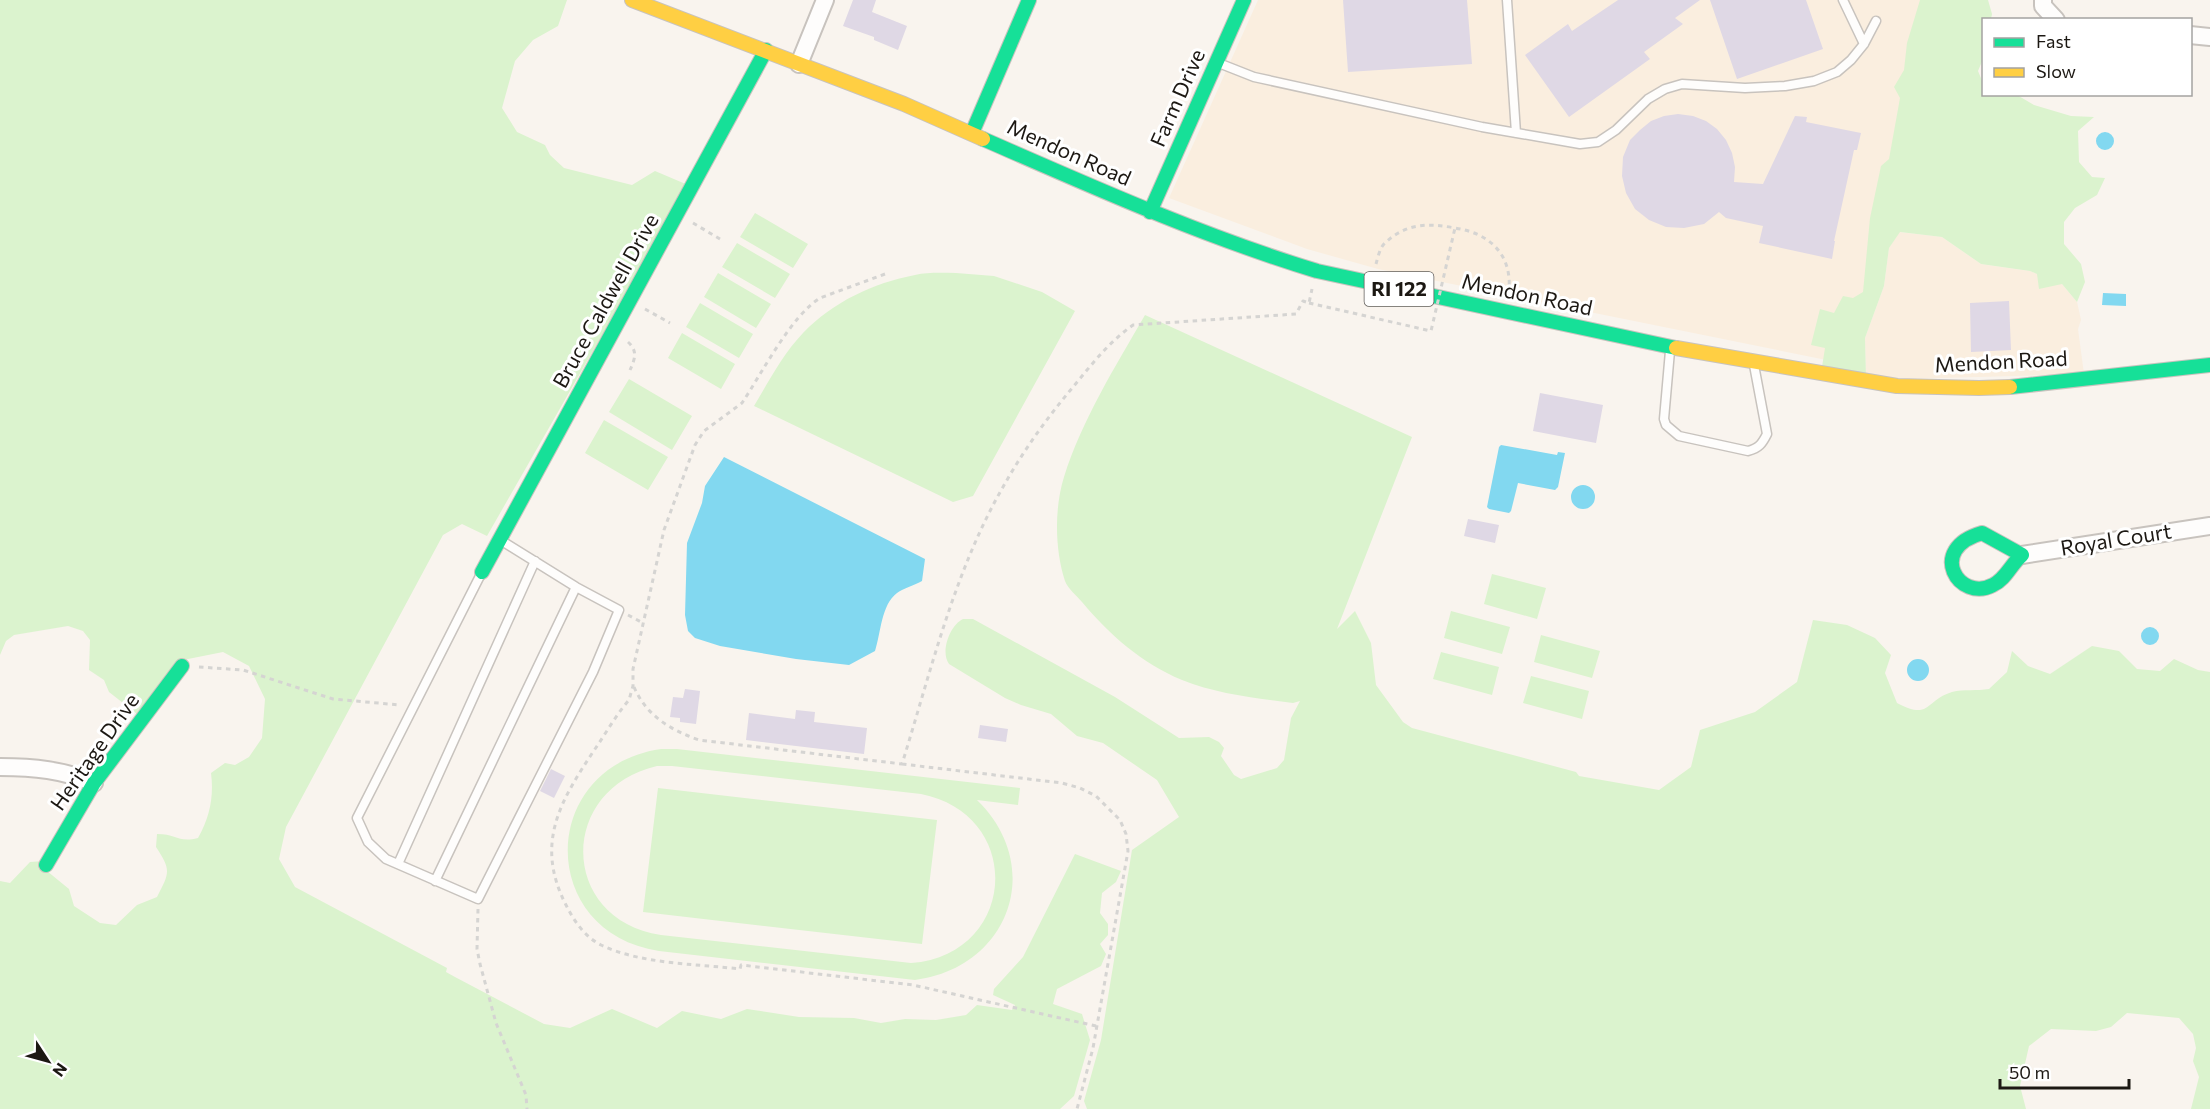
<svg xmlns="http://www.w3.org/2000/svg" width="2210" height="1109" font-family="Commissioner,sans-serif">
<rect width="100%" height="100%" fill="#f9f4ee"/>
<path fill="#faeedf" d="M1258 0H1944L1856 366 1378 269 1307 249 1169 198Z
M1899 232 1942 237 1981 264 2030 271 2062 284 2077 302 2081 320 2078 329 2084 374 1866 380 1865 338 1884 286 1889 248Z"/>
<path fill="#dbf3ce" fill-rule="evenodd" d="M0 0H567L558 26 533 40 515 61 502 108 517 132 545 145 550 155 564 168 632 185 655 171 688 185 487 536 462 524 443 535 286 827 279 859 295 887 447 968 446 972 455 977 544 1024 570 1028 612 1009 657 1028 682 1011 721 1019 747 1009 799 1017 854 1018 881 1023 905 1019 936 1020 966 1015 977 1005 1012 1010 1015 1005 993 995 994 989 1023 957 1075 854 1121 871 1116 882 1102 893 1100 913 1108 924V935L1100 944 1106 954 1101 966 1057 989 1053 1004 1082 1014 1090 1040 1074 1096 1060 1109H0V881L10 883 30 862 44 861 47 871 69 889 74 906 100 923 116 925 137 905 157 897C170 872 171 870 156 847L157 834C177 834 178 843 198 838 210 817 214 796 211 773L225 763 235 765 249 757 262 738 265 699 249 666 223 652 178 661 137 714 109 692 104 680 89 670 90 640 83 631 68 626 14 635 6 641 0 655Z
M1920 0H1988L1992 14 1991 19 1984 20 1983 59 1978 71 1983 83 1984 94 2017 95 2034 105 2071 116 2094 117 2078 131 2079 162 2092 177 2105 178 2097 195 2075 208 2064 222V244L2081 264 2085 282 2077 302 2062 284 2039 289 2037 274 2030 271 1981 264 1942 237 1900 232 1889 248 1884 286 1865 338 1866 377 1821 373 1825 348 1811 345 1820 309 1834 313 1843 296 1853 298 1863 292 1870 218 1881 166 1889 159 1900 98 1894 87 1904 70 1907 43Z
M755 213 808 244 793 268 740 237Z
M737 243 790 274 775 298 722 267Z
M718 273 771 304 756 328 704 297Z
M956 273 994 276 1042 292 1075 311 973 496 953 502 754 406C769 381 783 354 803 333 833 302 873 283 915 275 928 272 943 273 956 273Z
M700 303 753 334 739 358 686 327Z
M1145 315 1412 437 1337 629 1355 611 1371 643 1376 685 1403 722 1412 728 1576 772 1579 776 1659 790 1691 767 1700 730 1755 712 1797 682 1813 620 1847 625 1875 638 1891 655 1885 673 1897 703C1931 721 1925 700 1952 692 1964 689 1977 691 1989 689L2007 672 2012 651 2028 666 2050 674 2092 646 2119 651 2137 669 2160 671 2174 659 2198 670 2210 672V1109H2191L2199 1077 2193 1061 2196 1048 2193 1034 2179 1018 2127 1013 2111 1027 2096 1031 2051 1029 2029 1046 2020 1086 2026 1109H1087L1084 1101 1101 1040 1132 850 1179 817 1157 780 1103 743 1077 736 1051 714 1021 705 1005 698 949 664C940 652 950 625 963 619H973L1115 697 1179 738 1209 737 1219 742 1224 748 1221 756 1234 775 1241 779 1277 768 1284 760 1291 718 1300 701 1293 703C1255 698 1217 694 1182 680 1141 663 1110 635 1082 602 1077 596 1068 589 1065 581 1055 550 1054 509 1064 477 1082 420 1115 367 1145 315Z
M682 333 735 364 721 389 668 358Z
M629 379 692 416 672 450 609 412Z
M604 420 668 457 648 490 585 453Z
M1492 574 1546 588 1537 619 1484 604Z
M1451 611 1510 627 1502 654 1444 638Z
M1541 635 1600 651 1592 678 1534 662Z
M1441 652 1499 667 1492 695 1433 679Z
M1531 676 1589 691 1582 719 1523 703Z
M661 749H677L1020 788 1018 805 977 800C1046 867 1009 968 915 980L659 951C536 932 538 767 661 749ZM657 766H672L921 794C1026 815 1017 955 911 963L661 935C559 920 557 789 657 766Z
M658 788 937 820 922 944 643 912Z"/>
<path fill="#82d8f0" d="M2096 141a9 9 0 1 1 18 0a9 9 0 1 1-18 0Z
M2103 293 2126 294V306L2102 305Z
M1501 445 1557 455 1558 452 1565 453 1558 487 1555 490 1518 483 1511 511 1509 513 1489 509 1487 507 1499 447Z
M724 457 925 559 922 581C915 585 902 589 897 593 881 605 881 633 875 651L849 665 796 659 720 646 695 638 688 631 685 615 687 543 702 503 705 486Z
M1571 497a12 12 0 1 1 24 0a12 12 0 1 1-24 0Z
M2141 636a9 9 0 1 1 18 0a9 9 0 1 1-18 0Z
M1907 670a11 11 0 1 1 22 0a11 11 0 1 1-22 0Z"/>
<path fill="#dfd8e5" d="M853 0H876L872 12 907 26 898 50 874 40V37L843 26Z
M1343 0H1467L1472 64 1348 72Z
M1618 0H1700L1675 18 1683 24 1644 52 1650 59 1569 117 1525 55 1568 24 1572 31Z
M1710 0H1806L1823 49 1737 79Z
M1678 114 1693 116 1706 121 1717 129 1726 140 1732 153 1735 167 1734 182 1763 184 1795 116 1807 117 1806 122 1861 133 1857 150H1854L1834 241H1835L1832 259 1759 243 1763 226 1726 218 1719 212 1704 224 1684 228 1666 227 1649 220 1635 209 1626 193 1622 176 1623 157 1630 140 1640 130 1651 121 1664 116Z
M2009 301 2011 350 1971 352 1970 303Z
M1540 393 1603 405 1596 443 1533 431Z
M1468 519 1499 525 1495 543 1464 536Z
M685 689 700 691 696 724 680 722V718L670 717 673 697 683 698Z
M796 710 815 712 814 722 867 728 864 754 746 740 749 713 795 719Z
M980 725 1008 729 1006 742 978 738Z
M551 769 565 776 554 798 540 791Z"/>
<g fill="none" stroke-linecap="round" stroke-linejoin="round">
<g stroke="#c8c3be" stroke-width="11">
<path id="lane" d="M1507 0 1516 133
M1843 0 1864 44
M1216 62 1254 77 1482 127 1580 144 1598 142 1616 130 1648 99 1665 89 1682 84 1745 88 1785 86 1814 81 1837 72 1851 60 1864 44 1876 21
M1670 351 1664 419 1666 425 1679 436 1748 451C1759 448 1762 444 1767 434L1754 365
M482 572 357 818 368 842 386 859 478 899 593 672 619 610 576 587 502 541
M398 864 535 561
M435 881 576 587"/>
</g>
<g stroke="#c8c3be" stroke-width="20">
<path id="street" d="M2043 0V6L2056 20
M2190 35 2210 37
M799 64 825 0
M2022 555 2210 526
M0 767C34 767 63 770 94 783"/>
</g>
<g stroke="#c8c3be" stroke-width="16">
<path id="fast" d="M972 133 1029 0
M983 139C1093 187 1202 236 1317 271L1676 348
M1150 212 1244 0
M2010 387 2210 365
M1982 533 2022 555C2011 564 2006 579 1993 585 1959 603 1926 549 1982 533Z
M482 572 766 50
M46 865 94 783 182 666"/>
</g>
<g stroke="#c8c3be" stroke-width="16">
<path id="slow" d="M632 0 904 104 983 139
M1676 348 1897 386 1979 388 2010 387"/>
</g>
<path stroke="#d5d4d2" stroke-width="3" stroke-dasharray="4.5 4.5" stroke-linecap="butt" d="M693 223 720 239
M1376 264C1378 257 1380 247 1385 243 1406 223 1428 223 1455 228 1488 233 1512 253 1509 290
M885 274 820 298C791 316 762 373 742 403L704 431 695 445 664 530 633 669V686L629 700C616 715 606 733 595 749 561 800 534 843 566 905 574 921 585 937 601 945 640 964 697 964 740 969L741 965 913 985 1096 1026
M645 309 670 323
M628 342C638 351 635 359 630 370
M628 615 643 623
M199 667 243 670 333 699 400 705
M634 687C646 715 670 730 699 740L902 764C931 671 954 572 1003 487 1023 451 1047 418 1073 387 1092 364 1109 342 1133 325L1296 314 1303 301 1309 303 1312 289
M902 764 1062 783 1080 788 1096 796 1120 820 1126 834 1128 851 1093 1048 1077 1109
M478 909 477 949 480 964 496 1023 526 1095 527 1109"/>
<use href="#lane" stroke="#fefdfc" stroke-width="8"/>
<use href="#street" stroke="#fefdfc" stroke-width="16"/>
<use href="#fast" stroke="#16e098" stroke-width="14"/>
<use href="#slow" stroke="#ffcf43" stroke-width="14"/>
<path stroke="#d5d4d2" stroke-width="3" stroke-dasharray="4.5 4.5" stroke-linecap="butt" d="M1309 303 1431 331 1455 228"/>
</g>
<g text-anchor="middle" stroke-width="6" stroke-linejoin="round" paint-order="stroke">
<rect fill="#fff" stroke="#605d5a" stroke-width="1.5" x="1364.5" y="272" width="69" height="34" rx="4.5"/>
<g font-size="20" font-weight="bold" fill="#1c1813">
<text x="1399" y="296">RI 122</text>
</g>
<g font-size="21" fill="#1c1813" stroke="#fff">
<text transform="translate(1178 98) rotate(-66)" y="7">Farm Drive</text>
<text transform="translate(1069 153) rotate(24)" y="7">Mendon Road</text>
<text transform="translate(1527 295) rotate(12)" y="7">Mendon Road</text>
<text transform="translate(606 301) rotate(-61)" y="7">Bruce Caldwell Drive</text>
<text transform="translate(2001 362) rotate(-3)" y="7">Mendon Road</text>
<text transform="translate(2116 540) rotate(-9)" y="7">Royal Court</text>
<text transform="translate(95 752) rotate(-55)" y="7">Heritage Drive</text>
</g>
</g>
<rect x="1982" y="18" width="210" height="78" fill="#ffffff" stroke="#a4a3a1" stroke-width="1.5"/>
<rect x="1994" y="38" width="30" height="9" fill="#16e098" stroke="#a4a3a1" stroke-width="1.5"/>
<text x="2036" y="48" font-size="18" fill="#1c1813">Fast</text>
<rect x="1994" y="68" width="30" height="9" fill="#ffcf43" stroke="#a4a3a1" stroke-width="1.5"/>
<text x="2036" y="78" font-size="18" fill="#1c1813">Slow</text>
<g transform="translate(48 1061) rotate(126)" stroke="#ffffff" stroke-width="4.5" paint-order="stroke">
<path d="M0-4.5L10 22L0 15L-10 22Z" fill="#1c1813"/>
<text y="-9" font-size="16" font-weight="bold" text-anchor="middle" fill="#1c1813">N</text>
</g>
<path d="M2000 1079v9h129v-9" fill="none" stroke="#1c1813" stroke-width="3"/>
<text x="2009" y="1079" font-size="18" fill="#1c1813" stroke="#ffffff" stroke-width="4.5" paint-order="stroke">50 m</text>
</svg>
